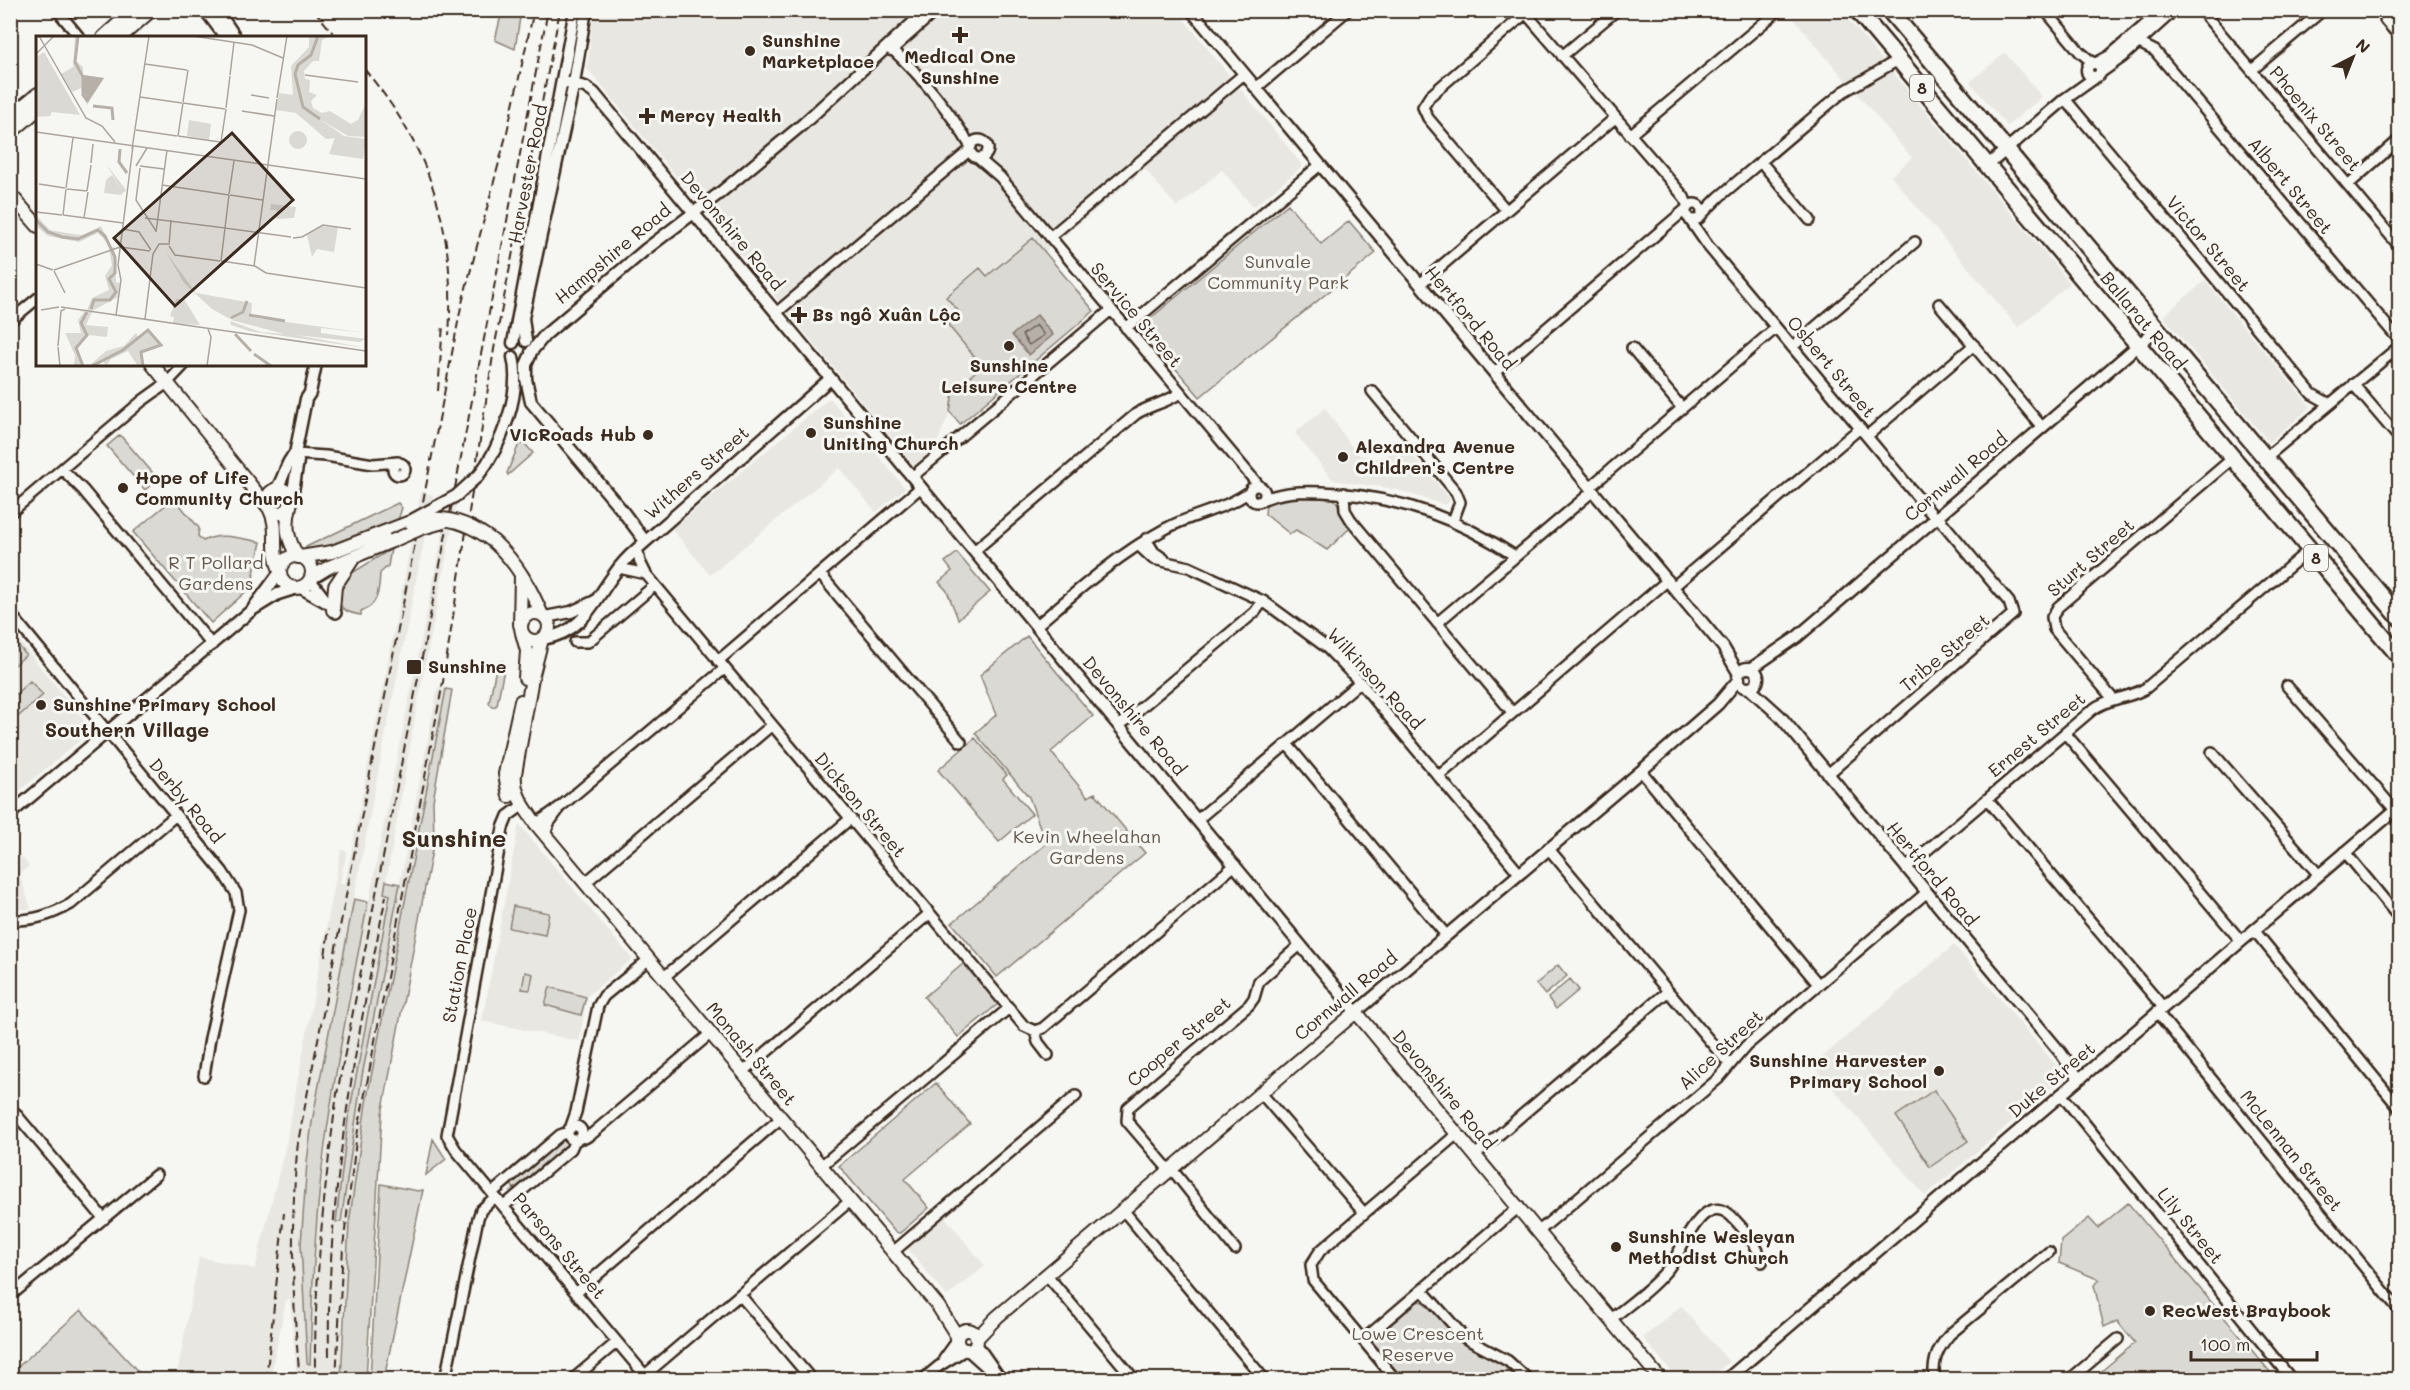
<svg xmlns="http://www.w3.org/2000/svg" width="2410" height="1390" font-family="Mali,sans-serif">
<rect width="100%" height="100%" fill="#f6f6f2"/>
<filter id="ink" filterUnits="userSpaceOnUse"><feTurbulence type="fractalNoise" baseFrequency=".0167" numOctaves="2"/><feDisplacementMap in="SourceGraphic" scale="12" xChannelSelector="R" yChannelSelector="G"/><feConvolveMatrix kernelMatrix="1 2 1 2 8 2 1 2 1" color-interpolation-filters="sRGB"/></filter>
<g filter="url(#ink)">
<path fill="#e8e7e2" d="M594 11H1177L1303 166 1253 207 1222 170 1177 207 1145 169 1045 252 1033 238 987 276 980 269 961 314 948 326 982 366 953 391 950 412 923 476 587 68Z
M1787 11H1841L2070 283 2018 327 1891 176 1912 158Z
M2005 53 2042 97 2007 126 1970 82Z
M2205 281 2311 407 2269 442 2163 316Z
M830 398 905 488 876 512 839 468 710 575 672 529Z
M1325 408 1349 443 1360 455 1382 459 1401 442 1451 500 1445 505 1395 489 1333 480 1295 433Z
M421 492 433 495 373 798 312 1122 307 1162 301 1244 308 1363H310L317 1220 336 1069 394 773 450 499 457 502 415 717 384 893 390 895 348 1120 341 1174V1222L362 1076 438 687 446 689 366 1103 354 1188 342 1321 341 1379H297L290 1300H286L270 1379 176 1380 199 1257 255 1269 286 1144 341 850 347 851 340 882 345 884Z
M10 630 92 730 11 798H10Z
M519 824 632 959 587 996 579 1041 482 1021Z
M10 843 29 866 19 874 31 909H11Z
M1954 945 2065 1076 1925 1196 1813 1065Z
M945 1217 985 1266 947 1296 907 1248Z
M1681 1306 1729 1362 1708 1379H1678L1643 1338Z"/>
<path fill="#dad9d3" stroke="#8a8278" stroke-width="1.5" d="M502 11H521L515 49 495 40Z
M1288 204 1321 244 1349 221 1376 253 1200 397 1140 327Z
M1033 238 1094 311 960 424 950 412 953 391 982 366 948 325 961 314 946 297 980 268 987 276Z
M120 435 158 479 145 490 107 446Z
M519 444H525L533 453 508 475 507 473Z
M1304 497 1333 498 1338 504 1341 515 1351 527 1327 550 1296 530 1290 534 1265 514 1266 504 1273 499Z
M174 498 199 528 198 536 203 541C221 531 241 539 261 542L251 587 211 623 133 532Z
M398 503 402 508 398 520 329 546 310 550 306 547Z
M391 549 388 566 380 573C379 589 379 606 361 611V615C349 613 342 611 337 599L344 578Z
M957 553 990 592 958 619 947 591 939 582 952 571 945 562Z
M10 635 26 655 11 668H10Z
M1027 636 1093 716 1051 752 1088 797 1095 793 1145 853 997 977 952 923 1046 844 1029 797 975 733 996 715 980 675Z
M502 661 505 664 497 705 493 707 489 703 497 663Z
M30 681 43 695 13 721 11 717V698Z
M446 689 452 690 433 801 434 840 382 1114 366 1379H341L349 1224 366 1103Z
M975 738 1007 775 1003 779 1032 814 999 842 938 770Z
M386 881 400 884 362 1076 341 1222H336L348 1120 390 895 384 893Z
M354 899 368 902C351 991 333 1078 322 1168 314 1233 312 1298 310 1364L307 1363 301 1244 307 1162 312 1122Z
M513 906 549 913 545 935 509 928Z
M964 963 998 1004 958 1037 924 997Z
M1558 965 1567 976 1545 995 1536 984Z
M525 972 533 974 530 990 522 989Z
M1570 979 1579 990 1556 1009 1548 998Z
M550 987 586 997 581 1015 545 1005Z
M936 1083 970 1124 905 1179 929 1208 900 1233 895 1232 839 1166Z
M1934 1090 1968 1141 1930 1167 1896 1116Z
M565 1135 572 1143 519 1190 514 1189 510 1183Z
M433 1139 446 1159 426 1175Z
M381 1184 418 1191 423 1190 384 1379H370Z
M2128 1203 2276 1379H2092L2135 1343 2117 1321 2104 1327 2094 1285 2100 1280 2059 1263 2061 1241 2089 1218 2098 1228Z
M1420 1301 1429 1305 1465 1344 1502 1362 1523 1379H1403L1372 1342 1415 1303Z
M81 1310 145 1379H11V1373Z"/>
<path fill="#b6b0a9" stroke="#857a71" stroke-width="1.5" d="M1037 315 1053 335 1029 355 1012 335Z"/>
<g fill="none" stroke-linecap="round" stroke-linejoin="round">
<path stroke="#6c6056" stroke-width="1.5" d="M1036 325 1044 335 1029 345 1022 335Z"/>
<g stroke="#3b2a1e" stroke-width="14">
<path id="minor" d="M57 10 80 38
M1523 10 1674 185 1684 197 1688 207
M2045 10 2080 52 2092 62
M2201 10 2400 247
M2385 20 2400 37
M2139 43 2155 51 2400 341
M892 49C923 78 949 110 971 147
M1562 56 1617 10
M2252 70 2323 10
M1256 88 1348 10
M2065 99 2312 394 2330 404
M1630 135 1779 10
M970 149a9 9 0 1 1 18 0a9 9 0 1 1-18 0Z
M979 159 1000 177 1260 487
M1761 162 1810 220
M2348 185 2400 139
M1686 212a8 8 0 1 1 16 0a8 8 0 1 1-16 0Z
M1506 210 1428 118 1423 107 1430 96 1526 13
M1702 214 1719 197 1843 92 1898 60
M1690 220 1708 246 1935 518
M1050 237 1244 74
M1420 284 1615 118
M1939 304 2042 427
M776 313 970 150
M10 321 38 298
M1126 328 1320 165
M1792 347 1915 242
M1632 348 1682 408
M1494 373 1686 209
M2353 384 2400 439
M1372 391 1456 492 1460 502 1453 521
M1867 436 1974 345
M295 454 326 456 373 464 398 462
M2265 458 2400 346
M393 469a6 6 0 1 1 12 0a6 6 0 1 1-12 0Z
M62 469 83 490 212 645
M912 477 1111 310
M1249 494a8 8 0 1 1 16 0a8 8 0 1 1-16 0Z
M1590 487 1776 328
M1344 493 1345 510 1351 520 1512 712
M1264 499C1287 490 1313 491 1337 493 1405 499 1458 519 1515 556
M10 513 142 401 167 383 185 364
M1146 539 1154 552 1164 559
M1138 545 1153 559 1189 567 1263 601 1326 647 1360 682 1519 873
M637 549 640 562 646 574 1009 1008 1024 1026 1035 1031 1038 1042 1048 1055
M974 551 1136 414C1150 405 1166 403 1180 393
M619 568 646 574
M820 574 961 742
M310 579 336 613
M1673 587 1860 428
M300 588 325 602
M10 613 222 871 236 893 239 910 210 1038 204 1076
M1437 623 1593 491
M1036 626C1077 591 1117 555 1165 529 1192 514 1224 510 1249 492
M575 642H588L655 585
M718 661 921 487
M2287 686 2395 810
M2113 699 2054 629 2052 617 2058 607 2233 458
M1119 726 1255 612 1263 601
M2065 733 2241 941
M1287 744 1446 935
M2212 752 2319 875
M1641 771 1818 984
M1828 774 2013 614 2009 602 1937 516
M1439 776 1668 580
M1987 799 2163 1007
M523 805 508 816 503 828 447 1135 456 1150 649 1380
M1197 820 1360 682
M536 824 560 807 724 669
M545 835 549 823 557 812
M1548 848 1730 1065
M2345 852 2400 919
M1906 868 2092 710C2109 697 2129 699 2146 688L2309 550
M585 883 772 725
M10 920C33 921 51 915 71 904L176 815
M2254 930 2400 1109
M663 978 850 819
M2157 1012 2400 1311
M1035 1031 1043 1028 1235 865
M743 1072 929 914
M1260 1092 1364 1213
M2061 1094 2292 1380
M10 1107 104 1219
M568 1133a7 7 0 1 1 14 0a7 7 0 1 1-14 0Z
M570 1129 576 1112 598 1006 604 996 648 960
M581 1137 585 1138 593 1133 710 1034
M1475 1155 1667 992
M821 1166 1009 1008
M1171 1168 1235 1249
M1169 1170 1127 1121 1128 1108 1249 1005 1254 998 1259 981 1300 945
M492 1193 560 1135 568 1132
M504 1206 571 1149 575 1140
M1123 1210 1265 1380
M1539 1231 1718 1079 1746 1046 1926 893
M893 1252 1076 1096
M1046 1274 1135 1380
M1422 1290 1465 1338 1508 1361 1529 1380
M576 1293 781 1118
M740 1295 812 1380
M10 1296 156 1175
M1611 1319C1630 1304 1651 1289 1667 1270 1682 1254 1703 1183 1735 1220 1747 1233 1757 1244 1762 1262
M1363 1340 1519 1207
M944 1359 957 1341
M645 1375 850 1201
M1934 1379C1933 1360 1937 1349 1950 1334L2049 1252
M445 1380 478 1218 481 1210 495 1197
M572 1380 617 1342
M922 1380 939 1366 965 1350
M1396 1380 1313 1280 1311 1265 1320 1251 1457 1134
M2069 1380 2118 1339"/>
</g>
<g stroke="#3b2a1e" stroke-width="15">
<path id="tertiary" d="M205 10 226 38
M217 10 236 38
M1191 10 1723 647 1739 674
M891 50 936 10
M2087 70a7 7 0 1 1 14 0a7 7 0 1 1-14 0Z
M2097 63 2110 56 2163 10
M2101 72 2122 57 2174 10
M562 81 585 87 594 93 1356 1012 1641 771 1718 704 1739 679
M1987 166 2065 99 2096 77
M526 341 523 318 574 83 586 10
M513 343 575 10
M531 352 545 335 645 250 721 192 803 124 927 10
M530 356 526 365V379L531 402 621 509 645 541
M478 476C501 447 522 394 513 357
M276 489C285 478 285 462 295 454L306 399 310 393 316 364
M291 503 298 461 295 454
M254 607 280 572
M545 617 571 612 595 601
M543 639C584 632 593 602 615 573 621 564 629 556 637 549L830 379
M1752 668 1797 637 2156 330
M1738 678a10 10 0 1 1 20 0a10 10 0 1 1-20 0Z
M1749 688 1780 716 2060 1052 2079 1079
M10 814 252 610 278 594 297 588
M976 1344 1001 1380
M968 1350 987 1367
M1726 1380 2400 806"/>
</g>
<g stroke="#3b2a1e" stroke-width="16">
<path id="secondary" d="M10 194 38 226
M152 364 269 508
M267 501a12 12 0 1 1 24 0a12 12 0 1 1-24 0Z
M290 506C285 526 287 539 298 557
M270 510C280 529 270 550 280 570
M494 542C517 563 530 587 542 615
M280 572a16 16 0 1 1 32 0a16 16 0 1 1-32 0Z
M300 557 332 552 410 522
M311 578 329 567 392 541
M333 610 335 586 353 559
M521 627a14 14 0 1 1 28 0a14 14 0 1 1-28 0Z
M520 625 521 576
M522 633 527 651 525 678
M542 639 532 678 515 774C513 794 525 808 536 824L938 1306 957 1336
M509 796 505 774 521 701
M957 1340a10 10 0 1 1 20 0a10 10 0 1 1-20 0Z
M977 1338 997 1317 1356 1012 1661 1380"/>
</g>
<g stroke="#3b2a1e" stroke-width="18">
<path id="primary" d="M104 38 123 21
M118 38 150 10
M10 118 38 95
M10 132 38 108"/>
</g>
<g stroke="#3b2a1e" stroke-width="20">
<path id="trunk" d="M1857 10 2400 657
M1889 10 2400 618"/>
</g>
<use href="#minor" stroke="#f6f6f2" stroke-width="9"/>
<use href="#tertiary" stroke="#f6f6f2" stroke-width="10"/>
<use href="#secondary" stroke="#f6f6f2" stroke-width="12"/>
<use href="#primary" stroke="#f6f6f2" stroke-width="14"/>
<use href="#trunk" stroke="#f6f6f2" stroke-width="15"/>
<path stroke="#3b2a1e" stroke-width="2" stroke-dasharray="9 4.5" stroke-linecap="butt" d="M314 10 337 38
M364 69C432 149 456 232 449 335
M438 391 443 325
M325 956 329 929
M329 1356C326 1201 355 1047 386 896
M266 1380 284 1213
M300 1380C292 1299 290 1222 298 1142L461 307 507 132 534 10
M315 1380C314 1284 324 1189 337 1094L548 10
M336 1380 343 1247 356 1141 443 682 494 349 560 10"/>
<g stroke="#3b2a1e" stroke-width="15" stroke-linecap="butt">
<path id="tertiary-bridge" d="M412 520 456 496 478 476"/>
</g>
<g stroke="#3b2a1e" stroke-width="16" stroke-linecap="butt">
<path id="secondary-bridge" d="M410 522C441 513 469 522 494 542
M392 541 422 528 443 522"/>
</g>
<use href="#tertiary-bridge" stroke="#f6f6f2" stroke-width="10"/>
<use href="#secondary-bridge" stroke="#f6f6f2" stroke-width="12"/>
</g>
</g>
<g fill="#3b2a1e" stroke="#f6f6f2" stroke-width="2">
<path d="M957 26h6v6h6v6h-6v6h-6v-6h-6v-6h6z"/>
<circle cx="750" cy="51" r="6"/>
<path d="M644 107h6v6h6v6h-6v6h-6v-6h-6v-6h6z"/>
<path d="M796 306h6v6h6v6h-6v6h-6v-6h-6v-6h6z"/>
<circle cx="1009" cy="346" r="6"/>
<circle cx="811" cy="433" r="6"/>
<circle cx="648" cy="435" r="6"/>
<circle cx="1343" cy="457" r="6"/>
<circle cx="123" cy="488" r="6"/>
<rect x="406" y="659" width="16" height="16" rx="3"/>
<circle cx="41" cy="705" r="6"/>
<circle cx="1939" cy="1071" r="6"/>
<circle cx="1616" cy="1247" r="6"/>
<circle cx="2150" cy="1311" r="6"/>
</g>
<g text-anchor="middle" stroke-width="6" stroke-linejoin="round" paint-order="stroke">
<g fill="#f6f6f2" stroke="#73675e" stroke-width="1.5">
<rect x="1910" y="75" width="24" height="26" rx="4.5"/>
<rect x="2304" y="545" width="24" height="26" rx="4.5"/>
</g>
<g font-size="16" font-weight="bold" fill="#3b2a1e">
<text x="1922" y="94">8</text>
<text x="2316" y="564">8</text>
</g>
<g font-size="18" font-weight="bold" fill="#3b2a1e" stroke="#f6f6f2" text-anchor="start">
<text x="762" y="47">Sunshine<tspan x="762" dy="21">Marketplace</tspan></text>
<text x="960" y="63" text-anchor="middle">Medical One<tspan x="960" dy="21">Sunshine</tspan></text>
<text x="660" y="122">Mercy Health</text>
<text x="812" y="321">Bs ngô Xuân Lộc</text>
<text x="1009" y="372" text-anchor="middle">Sunshine<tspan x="1009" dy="21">Leisure Centre</tspan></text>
<text x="823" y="429">Sunshine<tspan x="823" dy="21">Uniting Church</tspan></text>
<text x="636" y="441" text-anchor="end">VicRoads Hub</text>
<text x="1355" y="453">Alexandra Avenue<tspan x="1355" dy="21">Children's Centre</tspan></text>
<text x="135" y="484">Hope of Life<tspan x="135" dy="21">Community Church</tspan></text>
<text x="428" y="673">Sunshine</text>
<text x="53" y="711">Sunshine Primary School</text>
<text x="1927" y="1067" text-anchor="end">Sunshine Harvester<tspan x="1927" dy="21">Primary School</tspan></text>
<text x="1628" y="1243">Sunshine Wesleyan<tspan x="1628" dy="21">Methodist Church</tspan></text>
<text x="2162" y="1317">RecWest Braybook</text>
</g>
<g font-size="18" fill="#3b2a1e" stroke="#f6f6f2">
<text transform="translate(2315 119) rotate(50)" y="6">Phoenix Street</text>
<text transform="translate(528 174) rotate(-79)" y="6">Harvester Road</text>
<text transform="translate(2290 186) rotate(50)" y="6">Albert Street</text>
<text transform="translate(732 231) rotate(50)" y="6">Devonshire Road</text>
<text transform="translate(2208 244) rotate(50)" y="6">Victor Street</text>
<text transform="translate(613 254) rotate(-40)" y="6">Hampshire Road</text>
<text transform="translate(1136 315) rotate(50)" y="6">Service Street</text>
<text transform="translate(1470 318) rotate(50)" y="6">Hertford Road</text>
<text transform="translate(2143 321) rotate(50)" y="6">Ballarat Road</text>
<text transform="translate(1831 367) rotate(50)" y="6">Osbert Street</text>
<text transform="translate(697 473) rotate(-41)" y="6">Withers Street</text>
<text transform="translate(1956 477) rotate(-40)" y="6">Cornwall Road</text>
<text transform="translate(2091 558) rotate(-41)" y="6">Sturt Street</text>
<text transform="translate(1945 653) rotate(-40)" y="6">Tribe Street</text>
<text transform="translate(1375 679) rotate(47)" y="6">Wilkinson Road</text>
<text transform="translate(1134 716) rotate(50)" y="6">Devonshire Road</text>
<text transform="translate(2037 735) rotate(-40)" y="6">Ernest Street</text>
<text transform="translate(186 801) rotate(50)" y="6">Derby Road</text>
<text transform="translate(860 805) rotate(50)" y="6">Dickson Street</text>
<text transform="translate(1932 874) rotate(50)" y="6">Hertford Road</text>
<text transform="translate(460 965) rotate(-79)" y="6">Station Place</text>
<text transform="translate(1346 996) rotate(-40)" y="6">Cornwall Road</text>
<text transform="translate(1179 1042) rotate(-40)" y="6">Cooper Street</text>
<text transform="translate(1721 1050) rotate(-43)" y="6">Alice Street</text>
<text transform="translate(751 1054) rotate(50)" y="6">Monash Street</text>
<text transform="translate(2052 1080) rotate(-40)" y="6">Duke Street</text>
<text transform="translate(1444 1090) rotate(50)" y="6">Devonshire Road</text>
<text transform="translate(2291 1151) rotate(51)" y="6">McLennan Street</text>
<text transform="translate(2190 1226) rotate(51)" y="6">Lily Street</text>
<text transform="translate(559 1246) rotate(50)" y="6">Parsons Street</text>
</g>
<g font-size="18" fill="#63564b" stroke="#f6f6f2">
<text x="1278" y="268">Sunvale<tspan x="1278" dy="21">Community Park</tspan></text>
<text x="216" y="569">R T Pollard<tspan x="216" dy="21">Gardens</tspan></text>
<text x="1087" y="843">Kevin Wheelahan<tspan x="1087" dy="21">Gardens</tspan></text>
<text x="1418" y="1340">Lowe Crescent<tspan x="1418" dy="21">Reserve</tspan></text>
</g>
<g font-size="20" font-weight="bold" fill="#3b2a1e" stroke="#f6f6f2">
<text x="127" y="737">Southern Village</text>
</g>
<g font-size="24" font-weight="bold" fill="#3b2a1e" stroke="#f6f6f2">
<text x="454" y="847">Sunshine</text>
</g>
</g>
<g transform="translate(36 36)">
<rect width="330" height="330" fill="#f6f6f2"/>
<path d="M39 0H43L40 25 47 31V39L68 42 51 69 45 52 36 56 25 38 37 31ZM273 0H293L286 4 283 25H277L268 35 269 43 274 44 273 56 281 59 275 65 277 72 286 77 294 75 315 88 322 84 330 67V101L312 100 283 83 308 100 330 103 327 123 293 118 299 102 290 103 260 77 240 74 243 57 257 59 255 30 273 11ZM8 16 44 79 16 76 14 80 0 81V21ZM153 84 175 88 173 104 151 100ZM253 104a9 9 0 1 1 18 0a9 9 0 1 1-18 0ZM70 128 90 154 85 159 68 157 70 144 76 139 86 154ZM235 168 260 171 258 182 240 183 241 174H234ZM0 179 14 194 36 198 46 199 65 190 75 211 62 197 43 206 12 200 0 190ZM283 190 302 191 298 216 281 213 276 221 271 199ZM78 211 80 246 84 247 82 261 56 275 51 274 56 262 73 254 69 240 76 229 73 213ZM130 216 160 257 216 267 215 281 330 297 285 292V297L330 303 324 306 260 299 330 312 213 295 195 289 194 285 225 296 248 298 195 284 208 277 211 266 207 276 194 283 176 273 148 247ZM140 263H148L164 289 137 287 138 281 134 280ZM43 275 56 276 50 289 72 291 71 301 53 299 44 307 42 313 48 330H38L39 319 29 297H45L42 284 48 276ZM111 294 125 308 105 316 108 330H102L92 315 75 323 70 330 68 326 53 330 70 315 88 310 100 297 102 301Z" fill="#dad9d3"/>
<path d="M47 39 68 42 52 66 46 52Z" fill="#b6b0a9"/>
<path fill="none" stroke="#b6b0a9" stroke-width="3" d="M42 0 39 26 47 41V59L52 66M282 0 275 19 262 29 259 38 267 71 284 83M57 70 76 72 77 84M84 113 83 126 91 137M0 184 12 196 26 201 42 203 62 194 69 200 79 221V237L73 243 80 256 74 264H58L55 273M213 279 249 285M195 282 207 276 211 265M199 298 215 315M218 318 235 330M47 330 40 312 51 299 45 287 51 276M56 330 87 314 112 294 125 309 105 316 107 330"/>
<path fill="none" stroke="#aba49d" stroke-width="1.5" d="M3 0 50 82 66 90 79 106M157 0 216 9 247 22M0 18 18 0M109 28 151 34M194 39 198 6M269 39 322 46M215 59 233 62M104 61 146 67M241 62 251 0M147 66 152 34M147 67 189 73M190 72 194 40M206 75 238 80M100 94 141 100M0 96 330 143M142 100 184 106M142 100 147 67M185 106 190 73M97 110 82 229 85 244 80 279 330 315M96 113 113 0M55 127 57 108M100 130 111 112M104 130 128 133M104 132 100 164 120 195M3 148 29 152M126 149 193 159M30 152 37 102M31 153 51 155M51 155 55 129M193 158 198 125M194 159 227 164M0 176 26 179M27 179 87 187M27 179 30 153M48 182 52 156M109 182 189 192 193 159M87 193 103 196 115 214M120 196 131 114M257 202 266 201 287 189 315 193M133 209 135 184M133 210 139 219 184 225M84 211 114 215M117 218 123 208H132M185 225 219 230 230 237 330 252M185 225 189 192 255 201M0 228 17 234M218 230 241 63M18 234 84 211M18 235 29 257M25 271 80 279M5 274 23 271M109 283 117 218M22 310 25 275 29 273M22 311 24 330M171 330 175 301 172 293"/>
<path fill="#3b2a1e" fill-opacity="0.15" stroke="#3b2a1e" stroke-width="3" d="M196 97 257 164 139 270 78 202Z"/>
<rect width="330" height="330" fill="none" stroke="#3b2a1e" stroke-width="3"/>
</g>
<rect width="2410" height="1390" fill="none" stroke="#f6f6f2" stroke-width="36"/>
<rect x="18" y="18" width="2374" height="1354" fill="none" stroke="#3b2a1e" stroke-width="2" filter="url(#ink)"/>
<g transform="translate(2353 57) rotate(42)" stroke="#f6f6f2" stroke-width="4.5" paint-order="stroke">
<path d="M0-4.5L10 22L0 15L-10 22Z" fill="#3b2a1e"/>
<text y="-9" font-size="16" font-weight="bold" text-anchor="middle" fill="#3b2a1e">N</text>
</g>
<path d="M2191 1351v9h126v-9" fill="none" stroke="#3b2a1e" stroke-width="3"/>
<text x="2200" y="1351" font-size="18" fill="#3b2a1e" stroke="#f6f6f2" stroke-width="4.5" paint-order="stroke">100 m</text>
</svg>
